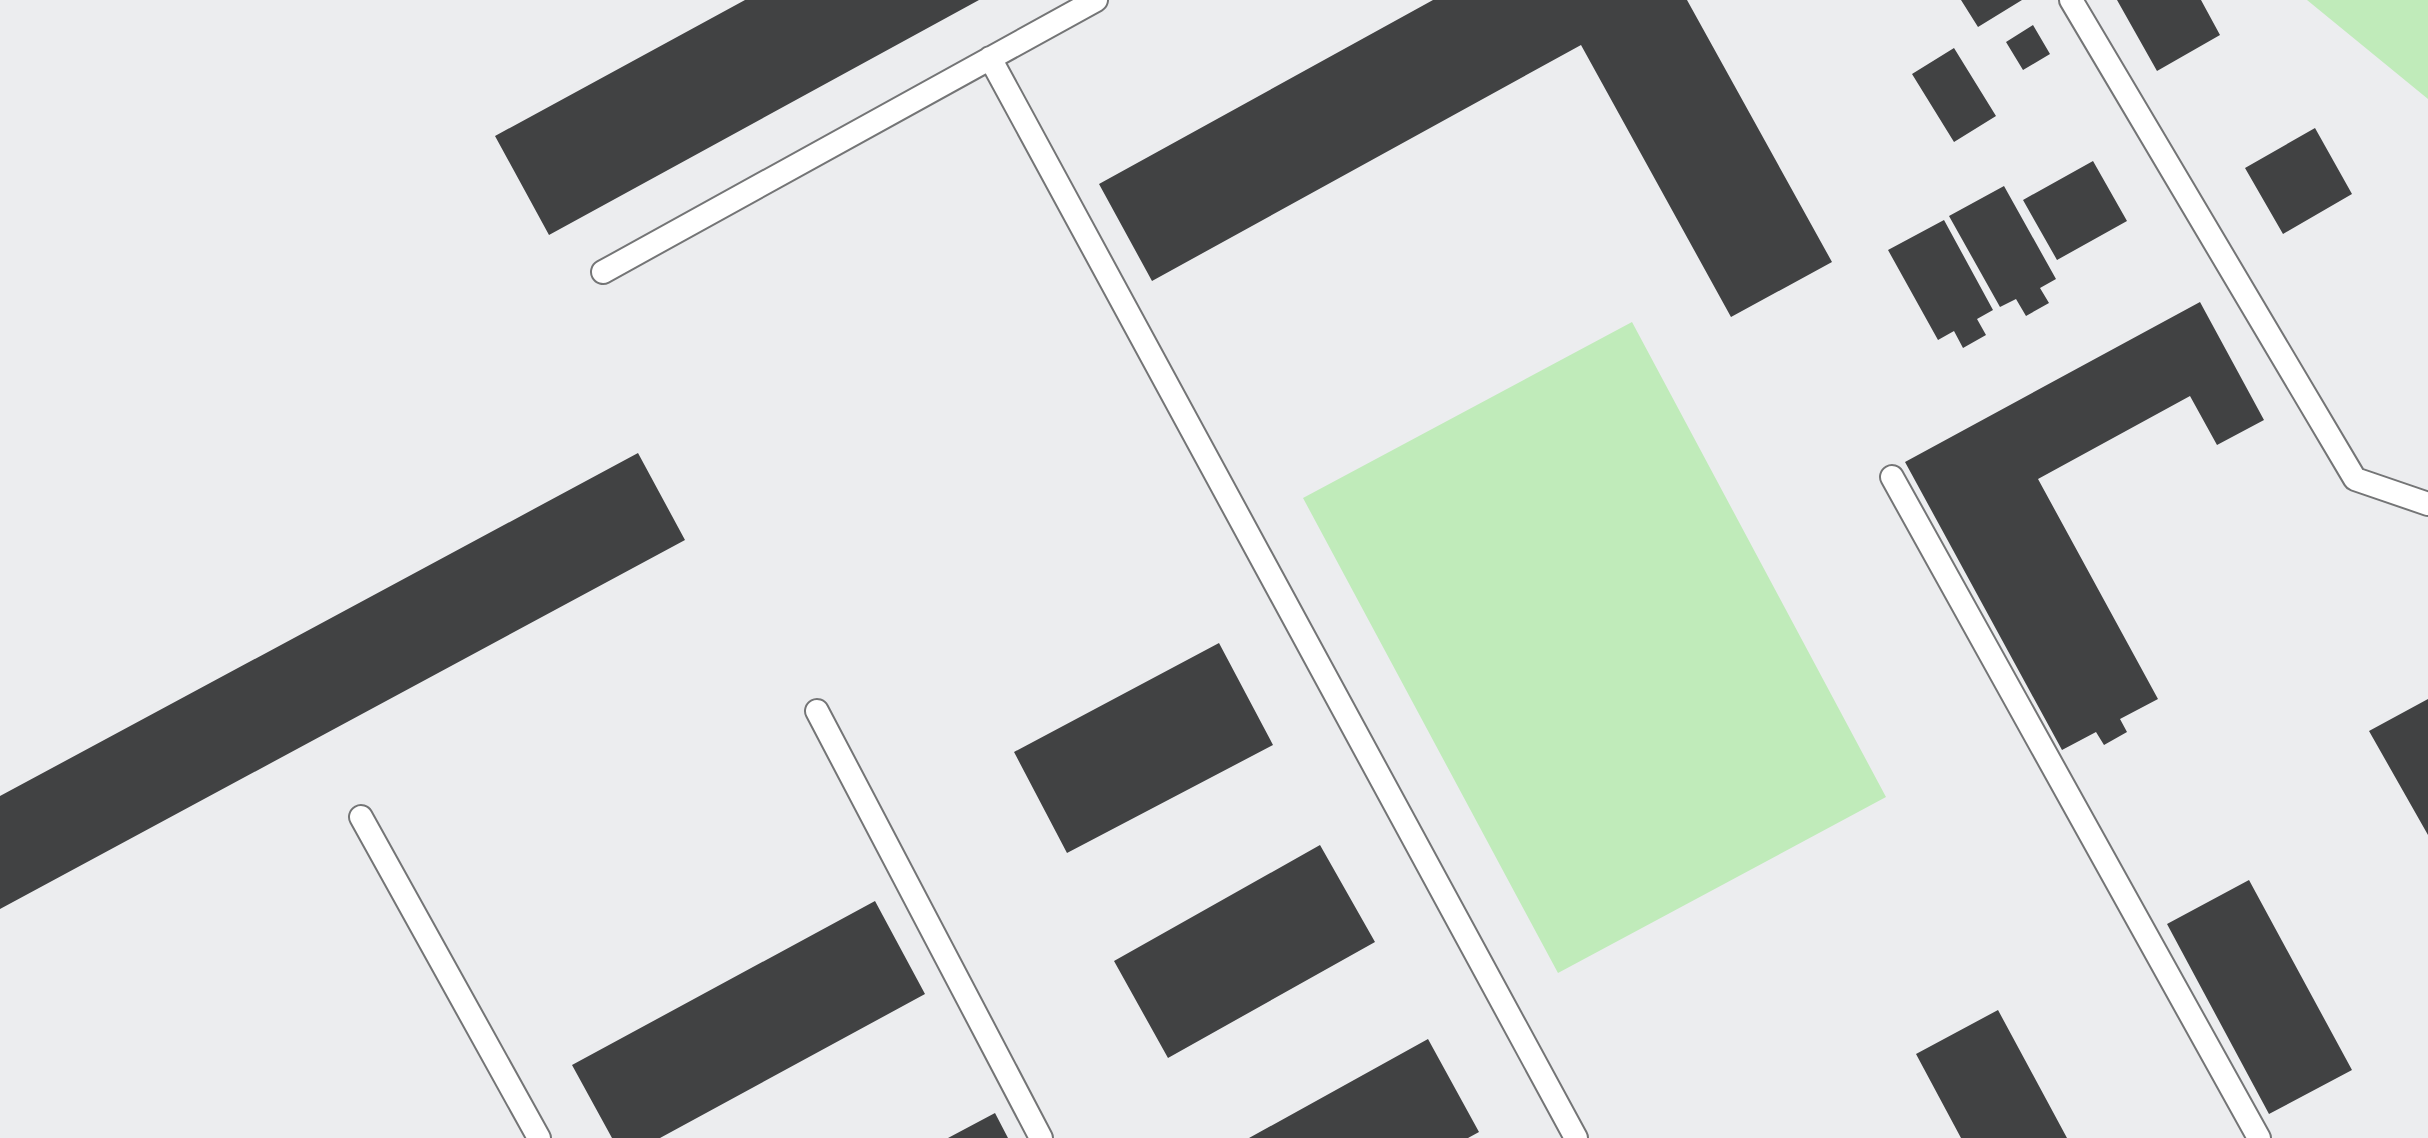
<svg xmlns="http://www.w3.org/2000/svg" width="2428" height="1138" font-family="'IBM Plex Sans',sans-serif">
<rect width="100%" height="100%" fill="#ecedef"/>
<path fill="#c0ebba" d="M2307 0H2428V99Z
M1632 322 1886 797 1558 973 1303 498Z"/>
<path fill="#414243" d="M745 0H979L549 235 495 136Z
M1433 0H1687L1832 262 1731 317 1581 45 1152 281 1099 184Z
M1961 0H2022L1978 27Z
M2117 0H2201L2220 35 2157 71Z
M2033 25 2050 54 2023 70 2006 42Z
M1954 48 1996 116 1954 142 1912 74Z
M2315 128 2352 194 2283 234 2245 168Z
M2093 161 2127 221 2057 260 2023 200Z
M2004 186 2056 279 2040 288 2049 303 2026 316 2016 299 2000 307 1949 216Z
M1944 220 1993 310 1977 319 1986 335 1963 348 1954 331 1938 340 1888 250Z
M2200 302 2264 420 2217 445 2190 396 2038 479 2158 699 2120 719 2127 732 2104 745 2096 732 2062 750 1905 462Z
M638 453 685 540 0 909V796Z
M1219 643 1273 745 1067 853 1014 752Z
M2428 699V835L2369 731Z
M1320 845 1375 942 1168 1058 1114 961Z
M2249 880 2352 1070 2269 1114 2167 924Z
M875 901 925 994 660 1138H612L572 1065Z
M1998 1010 2067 1138H1961L1916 1054Z
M1428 1039 1479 1132 1468 1138H1249Z
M995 1113 1008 1138H948Z"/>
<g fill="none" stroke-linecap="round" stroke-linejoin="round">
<g stroke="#747576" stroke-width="26">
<path id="service" d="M2071 0 2355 479 2428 504
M990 58 1576 1138
M603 272 1096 0
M1892 477 2259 1138
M817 711 1041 1138
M361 817 539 1138"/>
</g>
<use href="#service" stroke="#fff" stroke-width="22"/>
</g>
</svg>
